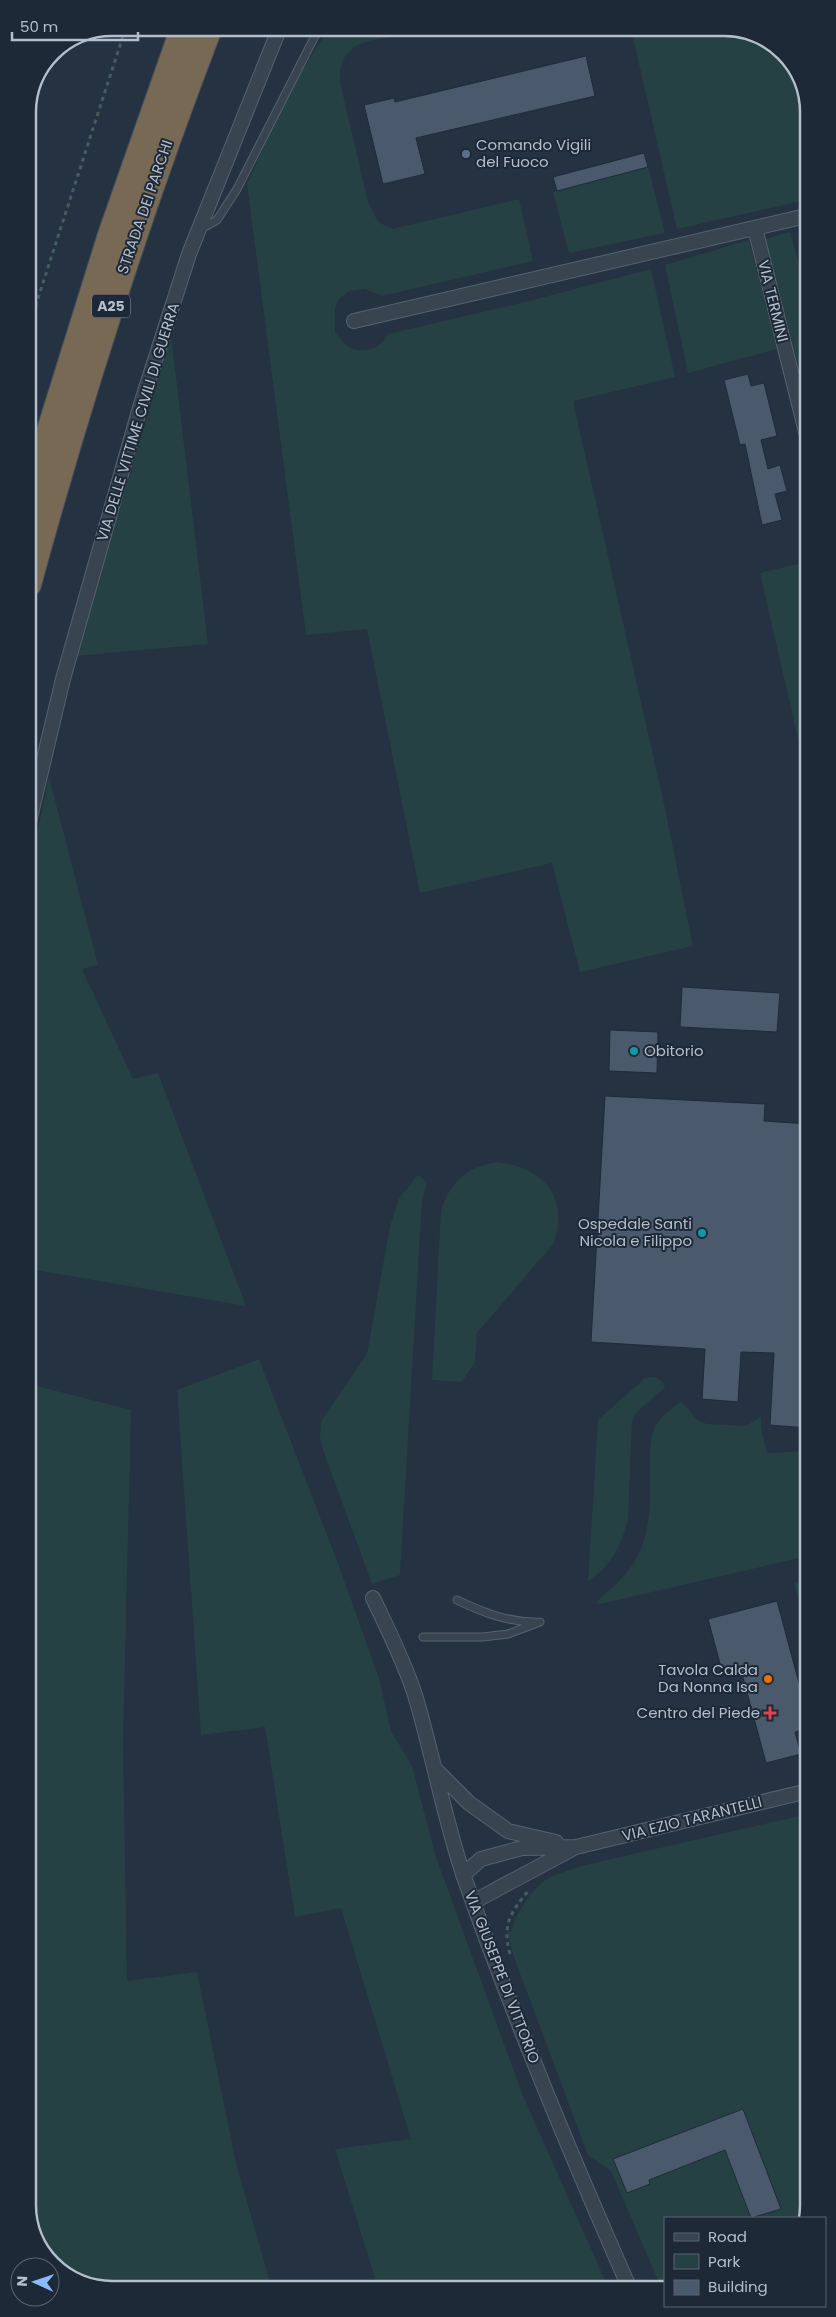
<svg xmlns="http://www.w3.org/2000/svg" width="836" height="2317" font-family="Poppins,sans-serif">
<rect width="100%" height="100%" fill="#243242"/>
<path fill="#264143" d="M729 28 775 45 806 90V200L677 229 631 29Z
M335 31 388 32 387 38C358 41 338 50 340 82L368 202 378 222 392 229 519 199 533 261 382 296 365 289 349 291 339 299 335 308V332C340 338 346 347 353 349 367 353 383 347 388 334L525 302 651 269 675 377 573 401 664 804 693 946 580 972 552 863 420 893 367 629 306 635 247 184 291 88 325 35Z
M648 167 665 233 569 253 553 192Z
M790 232 806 287V395L765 239Z
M749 240 777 349 688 373 665 265Z
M171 336 208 644 76 656Z
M806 562V773L760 573Z
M49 777 98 965 82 969 133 1079 158 1073 246 1306 29 1269V871Z
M498 1162C544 1168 569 1196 554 1243L477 1333 475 1362 462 1382 432 1380 441 1210C452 1180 466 1167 498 1162Z
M418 1175 427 1182 422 1200 400 1575 372 1584 323 1450 320 1438 321 1421 367 1354 390 1226 399 1198Z
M259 1359 339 1566 379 1678 391 1731 412 1766 436 1857 523 2096 608 2287 378 2288 335 2149 411 2139 341 1908 295 1917 265 1727 201 1735 177 1390Z
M655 1377 663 1382 665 1387 636 1413 632 1421 628 1519C622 1544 611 1567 588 1581L598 1420 645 1378Z
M29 1384 131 1410 123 1743 127 1981 197 1972 236 2163 272 2289H107L57 2269 30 2227Z
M681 1401 697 1420 707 1424 746 1426 761 1417V1428L767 1453 807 1451 808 1556 600 1604 596 1602C611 1589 628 1575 637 1557 645 1542 649 1521 650 1505 651 1485 646 1441 656 1425 661 1416 673 1408 681 1401Z
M808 1579V1634L794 1583Z
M808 1814V2205L804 2218H665V2287H661L611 2171 588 2155 515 1960 507 1931 511 1932C515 1915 533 1886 549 1878 563 1871 579 1867 594 1863Z"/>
<path fill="#4a596b" stroke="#1f2b39" d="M586 56 595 96 416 138 425 174 383 184 364 105 394 98 395 102Z
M644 153 648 167 557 191 553 177Z
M748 374 751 386 764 383 777 436 761 440 768 469 780 465 787 491 775 494 782 520 762 525 745 444 740 445 724 380Z
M682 987 780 993 777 1032 680 1027Z
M610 1030 658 1032 657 1073 609 1071Z
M605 1096 765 1104 764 1121 807 1124V1428L770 1425 774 1353 741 1352 738 1402 702 1399 705 1349 591 1342Z
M777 1601 806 1709 801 1710 806 1729 795 1732 801 1754 766 1763 740 1666 722 1671 708 1619Z
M743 2109 781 2209 751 2218 725 2150 649 2180 650 2184 627 2193 613 2159Z"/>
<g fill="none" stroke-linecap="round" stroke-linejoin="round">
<g stroke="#56626f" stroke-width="9">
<path id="lane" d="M201 229 217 220 237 189 317 32
M457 1600C482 1612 507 1622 535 1622
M423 1637H483L508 1634 540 1622"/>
</g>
<g stroke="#56626f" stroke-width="16">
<path id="street" d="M755 228 806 432
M354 321 806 216
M29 822 63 679 141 404 189 254 278 32
M373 1598C388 1630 404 1661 415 1695 433 1755 444 1818 464 1877 513 2017 570 2153 629 2287
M436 1770 469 1803 508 1831 556 1842
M463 1875 481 1859 522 1848 576 1847 808 1791
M473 1902 572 1849"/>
</g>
<g stroke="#434f5c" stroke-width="28">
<path id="highway" d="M28 501 111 235 182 33
M28 584C79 398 138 213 207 33"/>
</g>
<path stroke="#445e60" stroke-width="3" stroke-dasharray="4 4" stroke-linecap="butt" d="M28 329 124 33
M510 1954C502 1925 510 1913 529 1890"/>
<use href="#lane" stroke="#394451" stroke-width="7"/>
<use href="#street" stroke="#394451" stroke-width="14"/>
<use href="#highway" stroke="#786955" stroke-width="26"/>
</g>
<circle fill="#5c6f8a" stroke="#1d2937" stroke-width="2" cx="466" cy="154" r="5"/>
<g fill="#0f9aa8" stroke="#1d2937" stroke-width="2">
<circle cx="634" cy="1051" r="5"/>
<circle cx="702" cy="1233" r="5"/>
</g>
<circle fill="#e8710a" stroke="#1d2937" stroke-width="2" cx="768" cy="1679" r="5"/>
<path fill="#e0444e" stroke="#1d2937" stroke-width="2" d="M767.5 1705.5h5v5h5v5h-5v5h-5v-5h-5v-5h5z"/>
<g text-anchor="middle" stroke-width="4" stroke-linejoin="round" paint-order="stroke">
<rect fill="#1d2937" stroke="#87929f" stroke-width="1" x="92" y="294.5" width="38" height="23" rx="4"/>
<g font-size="14" font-weight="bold" fill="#b5bfcc">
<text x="111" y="311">A25</text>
</g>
<g font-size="15" fill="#b5bfcc" stroke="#1d2937" text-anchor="end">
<text x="476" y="150" text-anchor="start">Comando Vigili<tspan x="476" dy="17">del Fuoco</tspan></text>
<text x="644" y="1056" text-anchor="start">Obitorio</text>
<text x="692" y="1229">Ospedale Santi<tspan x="692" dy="17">Nicola e Filippo</tspan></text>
<text x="758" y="1675">Tavola Calda<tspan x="758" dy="17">Da Nonna Isa</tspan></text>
<text x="760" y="1718">Centro del Piede</text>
</g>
<g font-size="15" fill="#b5bfcc" stroke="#1d2937">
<text transform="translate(145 207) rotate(-71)" y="5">STRADA DEI PARCHI</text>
<text transform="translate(773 301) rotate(76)" y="5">VIA TERMINI</text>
<text transform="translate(138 422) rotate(-73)" y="5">VIA DELLE VITTIME CIVILI DI GUERRA</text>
<text transform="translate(692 1819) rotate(-14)" y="5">VIA EZIO TARANTELLI</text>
<text transform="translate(502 1977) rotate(69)" y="5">VIA GIUSEPPE DI VITTORIO</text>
</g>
</g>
<path d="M0 0H836V2317H0ZM112 36H724A76 76 0 0 1 800 112V2205A76 76 0 0 1 724 2281H112A76 76 0 0 1 36 2205V112A76 76 0 0 1 112 36Z" fill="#1d2937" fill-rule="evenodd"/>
<path fill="none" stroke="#b5bfcc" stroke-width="2.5" d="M112 36H724A76 76 0 0 1 800 112V2205A76 76 0 0 1 724 2281H112A76 76 0 0 1 36 2205V112A76 76 0 0 1 112 36Z"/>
<rect x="664" y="2217" width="162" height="90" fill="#1d2937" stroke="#5a6573"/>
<rect x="674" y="2233" width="25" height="8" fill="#394451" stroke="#5a6573"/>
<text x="708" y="2242" font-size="15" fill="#b5bfcc">Road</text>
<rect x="674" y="2254" width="25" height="15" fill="#264143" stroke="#5a6573"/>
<text x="708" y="2267" font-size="15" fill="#b5bfcc">Park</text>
<rect x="674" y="2280" width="25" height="15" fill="#4a596b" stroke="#5a6573"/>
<text x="708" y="2292" font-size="15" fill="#b5bfcc">Building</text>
<g transform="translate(35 2282) rotate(273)"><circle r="24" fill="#1d2937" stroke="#5a6573"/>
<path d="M0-4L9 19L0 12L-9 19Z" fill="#89bbfd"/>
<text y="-8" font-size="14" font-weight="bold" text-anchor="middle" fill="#b5bfcc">N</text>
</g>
<path d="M12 32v8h126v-8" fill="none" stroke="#b5bfcc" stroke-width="2.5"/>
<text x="20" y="32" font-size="15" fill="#b5bfcc" stroke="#1d2937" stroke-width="4" paint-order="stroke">50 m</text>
</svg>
